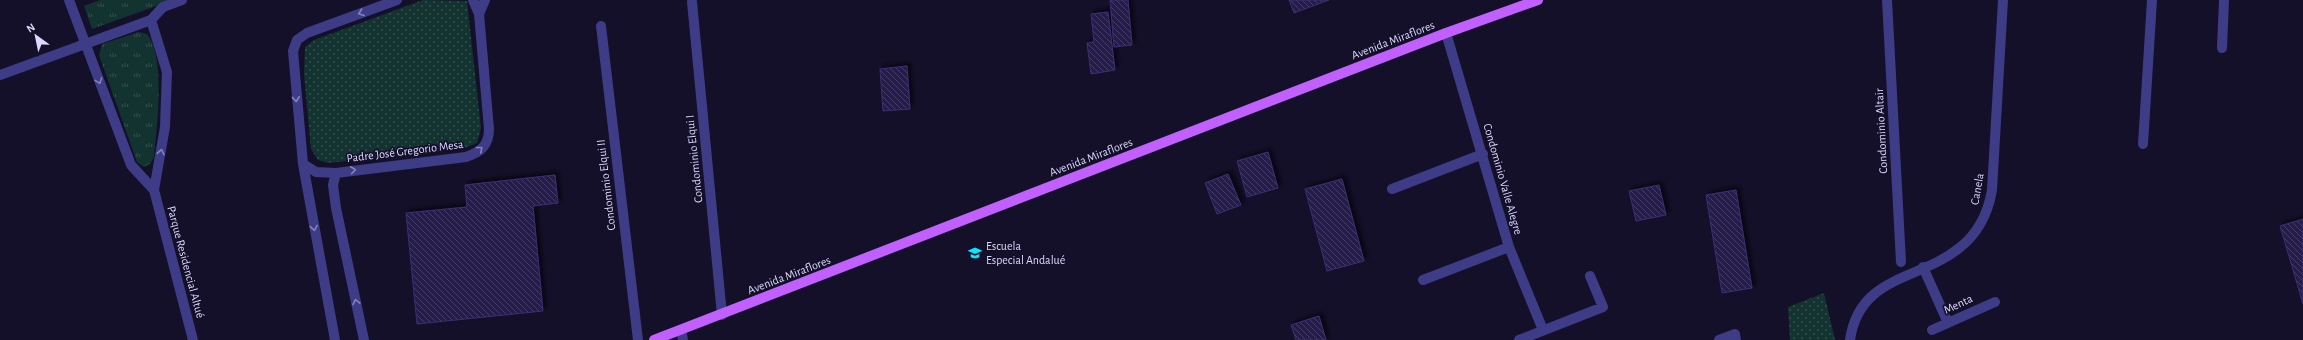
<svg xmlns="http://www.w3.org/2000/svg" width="2303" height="340" font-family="'Alegreya Sans',sans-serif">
<defs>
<pattern id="grass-tufts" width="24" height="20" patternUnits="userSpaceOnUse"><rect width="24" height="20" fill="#133331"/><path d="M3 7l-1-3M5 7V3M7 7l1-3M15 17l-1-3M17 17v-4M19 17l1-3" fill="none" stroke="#355050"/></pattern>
<pattern id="park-dots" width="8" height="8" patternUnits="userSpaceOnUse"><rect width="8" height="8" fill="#133331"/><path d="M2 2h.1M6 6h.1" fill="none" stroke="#355050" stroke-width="1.8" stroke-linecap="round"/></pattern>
<pattern id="building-back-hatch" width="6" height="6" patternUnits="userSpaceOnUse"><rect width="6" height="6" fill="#251c4a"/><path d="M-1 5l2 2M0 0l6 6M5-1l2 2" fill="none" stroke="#443c65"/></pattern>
<filter id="shadow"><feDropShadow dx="3.5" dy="-3.5" stdDeviation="2" flood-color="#0009"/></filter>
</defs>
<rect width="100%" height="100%" fill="#141029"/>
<path fill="url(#grass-tufts)" d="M100 0H173L92 29 84 6Z
M139 32 147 34C166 58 157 127 154 157L150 164 144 167 137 162 99 55 102 44Z"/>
<path fill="url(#park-dots)" d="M423 0 467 1 481 128 477 143 462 149 328 163 318 160 311 149 304 74 305 47 314 40Z
M1824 293 1835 340H1790L1788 307Z"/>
<path fill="url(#building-back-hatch)" stroke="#3c2f75" filter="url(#shadow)" d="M1110 0H1128L1132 45 1114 47Z
M1289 0H1329L1294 13Z
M1108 12 1115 70 1091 74 1087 43 1094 42 1091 14Z
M907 66 910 109 883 111 880 69Z
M1268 152 1278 188 1247 197 1237 161Z
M1228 174 1241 205 1217 214 1205 183Z
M555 175 558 203 533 206 543 311 417 324 406 213 467 207 465 185Z
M1342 179 1364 261 1327 271 1305 189Z
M1659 185 1666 215 1636 221 1629 191Z
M1736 190 1752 288 1722 293 1706 195Z
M2303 219V304L2280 226Z
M1319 316 1326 340H1296L1291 325Z"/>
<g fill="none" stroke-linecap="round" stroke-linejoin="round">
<path stroke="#3e3c87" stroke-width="10" d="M69 0 131 165 154 190
M473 0 479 14
M1887 0 1901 262
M692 2 722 315
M151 20 167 72 165 127 154 190 193 340
M601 26 638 340
M1446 33 1509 247 1543 330
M2222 48 2224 0
M0 75 151 20 163 7 182 0
M2143 144 2152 0
M303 164 316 172 336 173 466 157C481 152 489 145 489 129L479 14 485 0
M336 173 333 185 336 208 364 340
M1392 189 1483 154
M1923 267 1948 323
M1423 280 1509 247
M681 330 683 340
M1932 330 1995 302
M335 340 303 164 293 51 297 40 307 33 397 0
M1519 340 1603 307 1590 276
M1719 340 1735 334 1736 340
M1850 340C1859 276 1919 280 1958 249 1978 234 1988 214 1992 190L2003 0"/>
<path stroke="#c160fe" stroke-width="10" d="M654 340 1446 33 1538 0"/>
</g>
<defs><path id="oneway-chevron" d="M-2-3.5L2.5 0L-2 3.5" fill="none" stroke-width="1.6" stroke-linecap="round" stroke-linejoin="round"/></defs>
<g stroke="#8582bd">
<use href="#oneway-chevron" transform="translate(361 13) rotate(160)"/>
<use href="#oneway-chevron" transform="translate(99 81) rotate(69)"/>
<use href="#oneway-chevron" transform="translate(296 99) rotate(84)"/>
<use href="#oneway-chevron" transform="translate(480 149) rotate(-39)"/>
<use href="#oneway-chevron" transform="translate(161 152) rotate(-80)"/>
<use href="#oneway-chevron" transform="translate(353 170) rotate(-8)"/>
<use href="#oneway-chevron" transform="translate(314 228) rotate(79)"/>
<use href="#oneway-chevron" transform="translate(356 302) rotate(-102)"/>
</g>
<defs>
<g id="school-bare" transform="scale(1.08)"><path d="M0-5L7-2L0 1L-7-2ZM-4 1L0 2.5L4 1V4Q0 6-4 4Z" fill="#06e8fd" stroke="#141029" stroke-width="2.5" paint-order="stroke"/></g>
</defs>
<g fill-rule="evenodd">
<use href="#school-bare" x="975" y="253"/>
</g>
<g text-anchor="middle" stroke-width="3.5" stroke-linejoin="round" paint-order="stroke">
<g font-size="12" fill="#dcd8ff" stroke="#141029">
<text transform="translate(1393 40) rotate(-21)" y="4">Avenida Miraflores</text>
<text transform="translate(1881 131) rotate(-93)" y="4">Condominio Altair</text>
<text transform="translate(405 151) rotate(-7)" y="4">Padre José Gregorio Mesa</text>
<text transform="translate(1091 157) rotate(-21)" y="4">Avenida Miraflores</text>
<text transform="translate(694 159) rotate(-96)" y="4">Condominio Elqui I</text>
<text transform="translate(1503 179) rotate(74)" y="4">Condominio Valle Alegre</text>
<text transform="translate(606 185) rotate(-97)" y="4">Condominio Elqui II</text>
<text transform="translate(1977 189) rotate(-80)" y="4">Canela</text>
<text transform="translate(186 262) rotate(75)" y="4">Parque Residencial Altué</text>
<text transform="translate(789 275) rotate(-21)" y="4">Avenida Miraflores</text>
<text transform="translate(1958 304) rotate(-25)" y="4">Menta</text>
</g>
<g font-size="12" fill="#dcd8ff" stroke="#141029" text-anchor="start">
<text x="986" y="250">Escuela<tspan x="986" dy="14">Especial Andalué</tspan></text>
</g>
</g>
<g transform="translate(36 36) rotate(327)" stroke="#141029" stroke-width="3" paint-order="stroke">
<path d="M0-3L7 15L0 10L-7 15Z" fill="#dcd8ff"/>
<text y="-6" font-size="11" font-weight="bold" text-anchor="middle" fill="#dcd8ff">N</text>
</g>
</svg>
